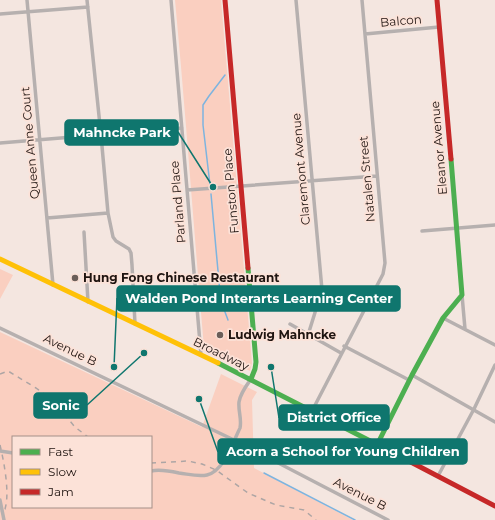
<svg xmlns="http://www.w3.org/2000/svg" width="495" height="520" font-family="Montserrat,sans-serif">
<rect width="100%" height="100%" fill="#f4e6e0"/>
<path fill="#facfc0" fill-rule="evenodd" d="M175 0H221L252 363 250 371 204 348C194 232 186 116 175 0Z
M0 269 13 275 0 299Z
M0 332 202 427 221 374 257 392 252 400 254 468 353 520H0ZM13 437H151V507H13Z"/>
<g fill="none" stroke-linecap="round" stroke-linejoin="round">
<path stroke="#7db4df" stroke-width="1.5" d="M210 185 203 125V105L209 96 225 75
M211 194 220 293 222 304 228 320
M264 473 355 520"/>
<path stroke="#b6b0af" stroke-width="3.5" d="M27 0 53 285
M87 0 101 135 108 213 113 237 116 241 129 249 131 253 132 265 135 324
M171 0 201 355
M296 0 322 290 308 335
M0 14 88 7
M365 34 439 27
M0 143 182 128
M187 190 377 176
M47 218 108 213
M422 231 495 225
M84 232 88 302
M462 295 465 329
M443 318 495 345
M290 324 341 353
M0 328 234 440 388 520
M344 346 409 380
M412 375 495 422
M312 411 383 274 385 263 362 0
M0 451 13 453
M151 471C160 469 170 471 179 473 188 474 198 477 207 475 224 471 233 442 240 428 242 419 238 411 239 402 240 394 246 386 251 379
M438 476 474 409 495 365
M0 500 4 520"/>
<path stroke="#4caf50" stroke-width="5" d="M248 268 256 362 255 369 251 379
M218 363 382 447
M377 445 412 375 443 318 462 295 451 159"/>
<path stroke="#ffc107" stroke-width="5" d="M0 259 218 363"/>
<path stroke="#c62828" stroke-width="5" d="M225 0 248 268
M437 0 451 159
M382 447 495 506"/>
<path stroke="#ada5a4" stroke-width="1.5" stroke-dasharray="5 5" stroke-linecap="butt" d="M0 374 8 371 36 388 52 400 75 427 88 437
M0 445C4 462 10 493 5 509L0 511
M151 463 188 461 202 464 216 470 248 493 276 505 304 510 316 520"/>
</g>
<g fill="#6a5e59" stroke="#fce2d8" stroke-width="1.5">
<circle cx="75" cy="278" r="4"/>
<circle cx="220" cy="335" r="4"/>
</g>
<g text-anchor="middle" stroke-width="3.5" stroke-linejoin="round" paint-order="stroke">
<g font-size="12" fill="#1f1410" stroke="#fce2d8">
<text transform="translate(401 21) rotate(-5)" y="4">Balcon</text>
<text transform="translate(30 143) rotate(-95)" y="4">Queen Anne Court</text>
<text transform="translate(439 148) rotate(-95)" y="4">Eleanor Avenue</text>
<text transform="translate(301 169) rotate(-95)" y="4">Claremont Avenue</text>
<text transform="translate(367 179) rotate(-95)" y="4">Natalen Street</text>
<text transform="translate(231 191) rotate(-95)" y="4">Funston Place</text>
<text transform="translate(178 202) rotate(-95)" y="4">Parland Place</text>
<text transform="translate(70 350) rotate(26)" y="4">Avenue B</text>
<text transform="translate(221 354) rotate(26)" y="4">Broadway</text>
<text transform="translate(360 494) rotate(27)" y="4">Avenue B</text>
</g>
<g font-size="12" font-weight="bold" fill="#1f1410" stroke="#fce2d8" text-anchor="start">
<text x="83" y="282">Hung Fong Chinese Restaurant</text>
<text x="228" y="339">Ludwig Mahncke</text>
</g>
</g>
<path fill="none" stroke="#0f766e" stroke-width="1.5" d="M213 187L178 132M114 367L117 298M144 353L87 405M271 367L279 418M199 399L218 452"/>
<g fill="#0f766e" stroke="#fce2d8" stroke-width="1.5">
<circle cx="213" cy="187" r="4"/>
<circle cx="114" cy="367" r="4"/>
<circle cx="144" cy="353" r="4"/>
<circle cx="271" cy="367" r="4"/>
<circle cx="199" cy="399" r="4"/>
</g>
<g fill="#0f766e" stroke="#0f766e" stroke-width="1.5">
<rect x="65" y="120" width="113" height="25" rx="4"/>
<rect x="117" y="286" width="283" height="25" rx="4"/>
<rect x="34" y="393" width="53" height="25" rx="4"/>
<rect x="279" y="405" width="110" height="25" rx="4"/>
<rect x="218" y="439" width="249" height="25" rx="4"/>
</g>
<g font-size="13" text-anchor="middle" font-weight="bold" fill="#fff">
<text x="122" y="137">Mahncke Park</text>
<text x="259" y="303">Walden Pond Interarts Learning Center</text>
<text x="61" y="410">Sonic</text>
<text x="334" y="422">District Office</text>
<text x="343" y="456">Acorn a School for Young Children</text>
</g>
<rect x="12" y="436" width="140" height="72" fill="#fce2d8" stroke="#a49088"/>
<rect x="20" y="449" width="20" height="6" fill="#4caf50" stroke="#a49088"/>
<text x="48" y="456" font-size="12" fill="#1f1410">Fast</text>
<rect x="20" y="469" width="20" height="6" fill="#ffc107" stroke="#a49088"/>
<text x="48" y="476" font-size="12" fill="#1f1410">Slow</text>
<rect x="20" y="489" width="20" height="6" fill="#c62828" stroke="#a49088"/>
<text x="48" y="496" font-size="12" fill="#1f1410">Jam</text>
</svg>
